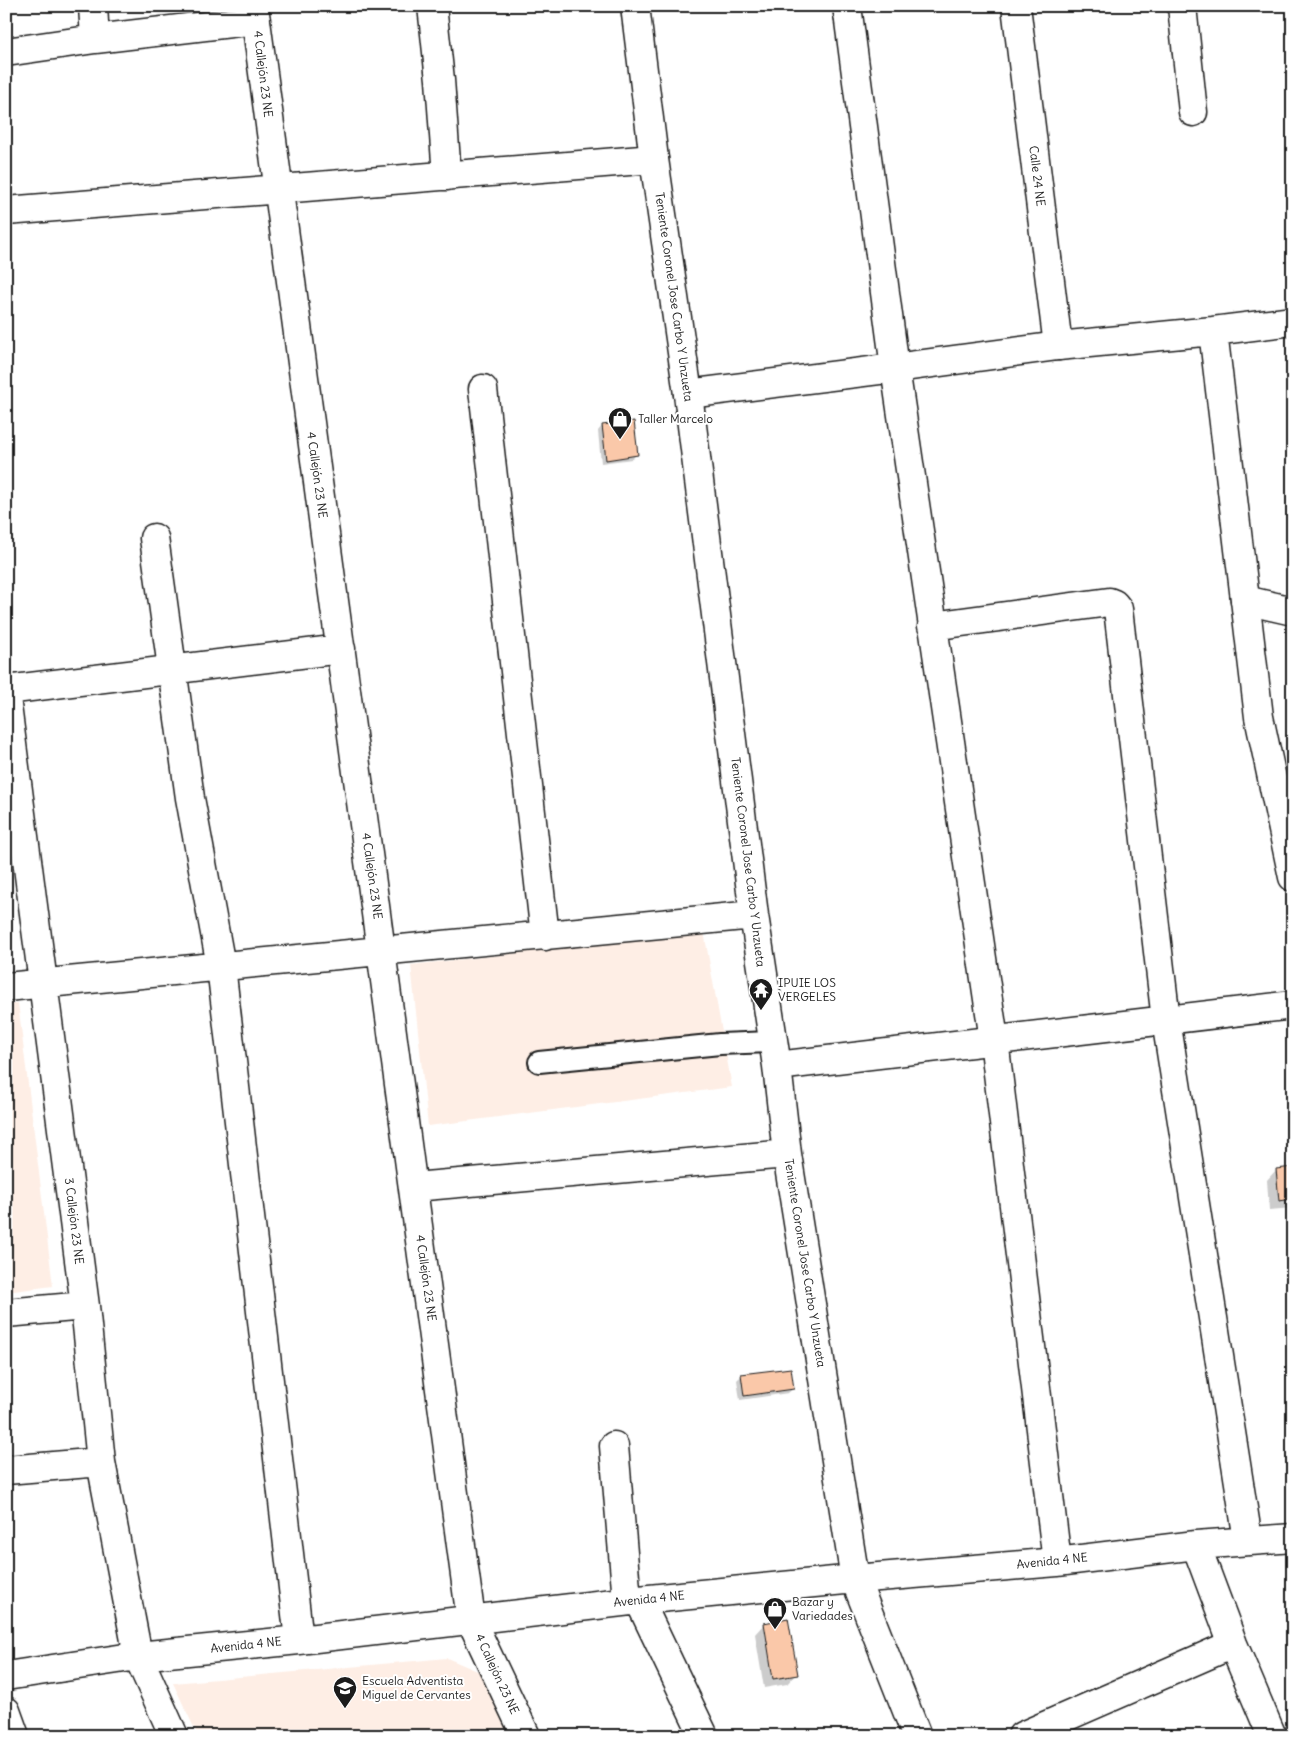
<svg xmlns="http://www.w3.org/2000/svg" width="1299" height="1742" font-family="Delius,sans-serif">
<rect width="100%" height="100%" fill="#fff"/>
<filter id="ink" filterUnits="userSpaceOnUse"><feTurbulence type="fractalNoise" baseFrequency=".02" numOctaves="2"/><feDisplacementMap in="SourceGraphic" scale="10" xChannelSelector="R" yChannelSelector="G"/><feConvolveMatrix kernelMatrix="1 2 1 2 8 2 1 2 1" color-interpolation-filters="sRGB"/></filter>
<g filter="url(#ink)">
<path fill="#feeee5" d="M704 932 732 1087 428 1126 411 965Z
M18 1003 53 1286 6 1292V1005Z
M447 1658 489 1676 517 1736H198L173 1683Z"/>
<path fill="#0003" d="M602 426 636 455 632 459 601 463 598 431Z
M1293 1169V1208L1269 1210 1267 1180 1276 1170Z
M742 1375 793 1389 788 1393 740 1400 737 1380Z
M764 1624 796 1674 787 1684 764 1688 755 1634Z"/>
<path fill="#fac8a9" stroke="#1c1c1c" d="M634 421 638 455 606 460 602 425Z
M1293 1167V1199L1279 1201 1276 1169Z
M791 1368 794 1389 744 1396 741 1374Z
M788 1618 798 1675 773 1679 764 1623Z"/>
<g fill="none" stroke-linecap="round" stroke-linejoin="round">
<g stroke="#1c1c1c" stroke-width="24">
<path id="service" d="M539 1062 720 1044 773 1042"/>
</g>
<g stroke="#1c1c1c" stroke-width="31">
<path id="minor" d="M254 6 471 1620 526 1736
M432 6 440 80 447 176
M847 6 895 368 994 1040 1057 1562
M1016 6 1058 346
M1182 6 1193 112
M95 39 256 20
M6 52 95 39 93 6
M6 211 654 159
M483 389 545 936
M688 394 754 915 777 1066 787 1154 855 1579 917 1736
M154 538 190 798 221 966 299 1640
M1245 600 1293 611
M932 626 1109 602 1114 604 1118 609 1166 1020 1248 1540
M6 690 341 649
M6 698 85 1306 101 1462 138 1656 174 1736
M6 987 754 915
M777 1066 1293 1005
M414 1187 787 1154
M6 1313 85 1306
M614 1446 627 1601
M6 1470 101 1462
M1196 1545 1233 1644 1272 1736
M639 1600 704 1736
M6 1676 138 1656 299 1640 639 1600 855 1579 1057 1562 1196 1545 1293 1538
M6 1711 15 1736
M1022 1736 1233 1644"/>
</g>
<g stroke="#1c1c1c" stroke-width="31">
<path id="tertiary" d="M635 6 654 159 688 394 895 368 1058 346 1213 331 1293 321
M1213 331 1259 717 1293 877"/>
</g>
<use href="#service" stroke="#fff" stroke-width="20"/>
<use href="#minor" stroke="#fff" stroke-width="28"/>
<use href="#tertiary" stroke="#fff" stroke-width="28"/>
</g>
</g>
<defs>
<g id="shop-pin" transform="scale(1.25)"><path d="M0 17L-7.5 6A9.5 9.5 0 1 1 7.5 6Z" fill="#1c1c1c" stroke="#fff"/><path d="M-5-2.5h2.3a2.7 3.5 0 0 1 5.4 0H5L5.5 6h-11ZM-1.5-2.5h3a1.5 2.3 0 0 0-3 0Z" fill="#fff"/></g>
<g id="temple-pin" transform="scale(1.25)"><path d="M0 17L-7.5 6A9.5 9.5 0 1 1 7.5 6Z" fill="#1c1c1c" stroke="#fff"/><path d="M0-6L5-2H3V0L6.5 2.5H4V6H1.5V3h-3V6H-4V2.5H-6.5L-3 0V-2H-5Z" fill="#fff"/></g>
<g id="school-pin" transform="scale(1.25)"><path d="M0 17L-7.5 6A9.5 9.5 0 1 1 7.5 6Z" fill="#1c1c1c" stroke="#fff"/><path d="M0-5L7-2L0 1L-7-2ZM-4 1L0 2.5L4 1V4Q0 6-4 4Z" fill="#fff"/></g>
</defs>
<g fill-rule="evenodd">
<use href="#shop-pin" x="620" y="419"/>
<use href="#temple-pin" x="761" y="990"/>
<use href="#shop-pin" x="775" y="1609"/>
<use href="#school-pin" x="345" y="1688"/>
</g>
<g text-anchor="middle" stroke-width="4" stroke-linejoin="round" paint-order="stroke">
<g font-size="12" fill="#1c1c1c" stroke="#fff">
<text transform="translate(263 74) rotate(83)" y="4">4 Callejón 23 NE</text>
<text transform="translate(1037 176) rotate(83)" y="4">Calle 24 NE</text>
<text transform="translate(674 297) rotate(82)" y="4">Teniente Coronel Jose Carbo Y Unzueta</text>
<text transform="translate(317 475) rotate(82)" y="4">4 Callejón 23 NE</text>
<text transform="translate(748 862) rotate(83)" y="4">Teniente Coronel Jose Carbo Y Unzueta</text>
<text transform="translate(372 876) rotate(82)" y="4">4 Callejón 23 NE</text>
<text transform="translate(74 1221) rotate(83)" y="4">3 Callejón 23 NE</text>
<text transform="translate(805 1263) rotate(81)" y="4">Teniente Coronel Jose Carbo Y Unzueta</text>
<text transform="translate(426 1278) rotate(82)" y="4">4 Callejón 23 NE</text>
<text transform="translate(1052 1561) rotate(-6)" y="4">Avenida 4 NE</text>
<text transform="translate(649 1599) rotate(-6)" y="4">Avenida 4 NE</text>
<text transform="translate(246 1645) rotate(-6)" y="4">Avenida 4 NE</text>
<text transform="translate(497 1674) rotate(65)" y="4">4 Callejón 23 NE</text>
</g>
<g font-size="12" fill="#1c1c1c" stroke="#fff" text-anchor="start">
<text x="638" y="423">Taller Marcelo</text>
<text x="778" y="987">IPUIE LOS<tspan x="778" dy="14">VERGELES</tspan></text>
<text x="792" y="1606">Bazar y<tspan x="792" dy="14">Variedades</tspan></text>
<text x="362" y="1685">Escuela Adventista<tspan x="362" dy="14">Miguel de Cervantes</tspan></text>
</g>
</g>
<rect width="1299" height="1742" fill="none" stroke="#fff" stroke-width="25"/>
<rect x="12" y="12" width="1274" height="1717" fill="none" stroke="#1c1c1c" stroke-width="2" filter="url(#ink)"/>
</svg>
